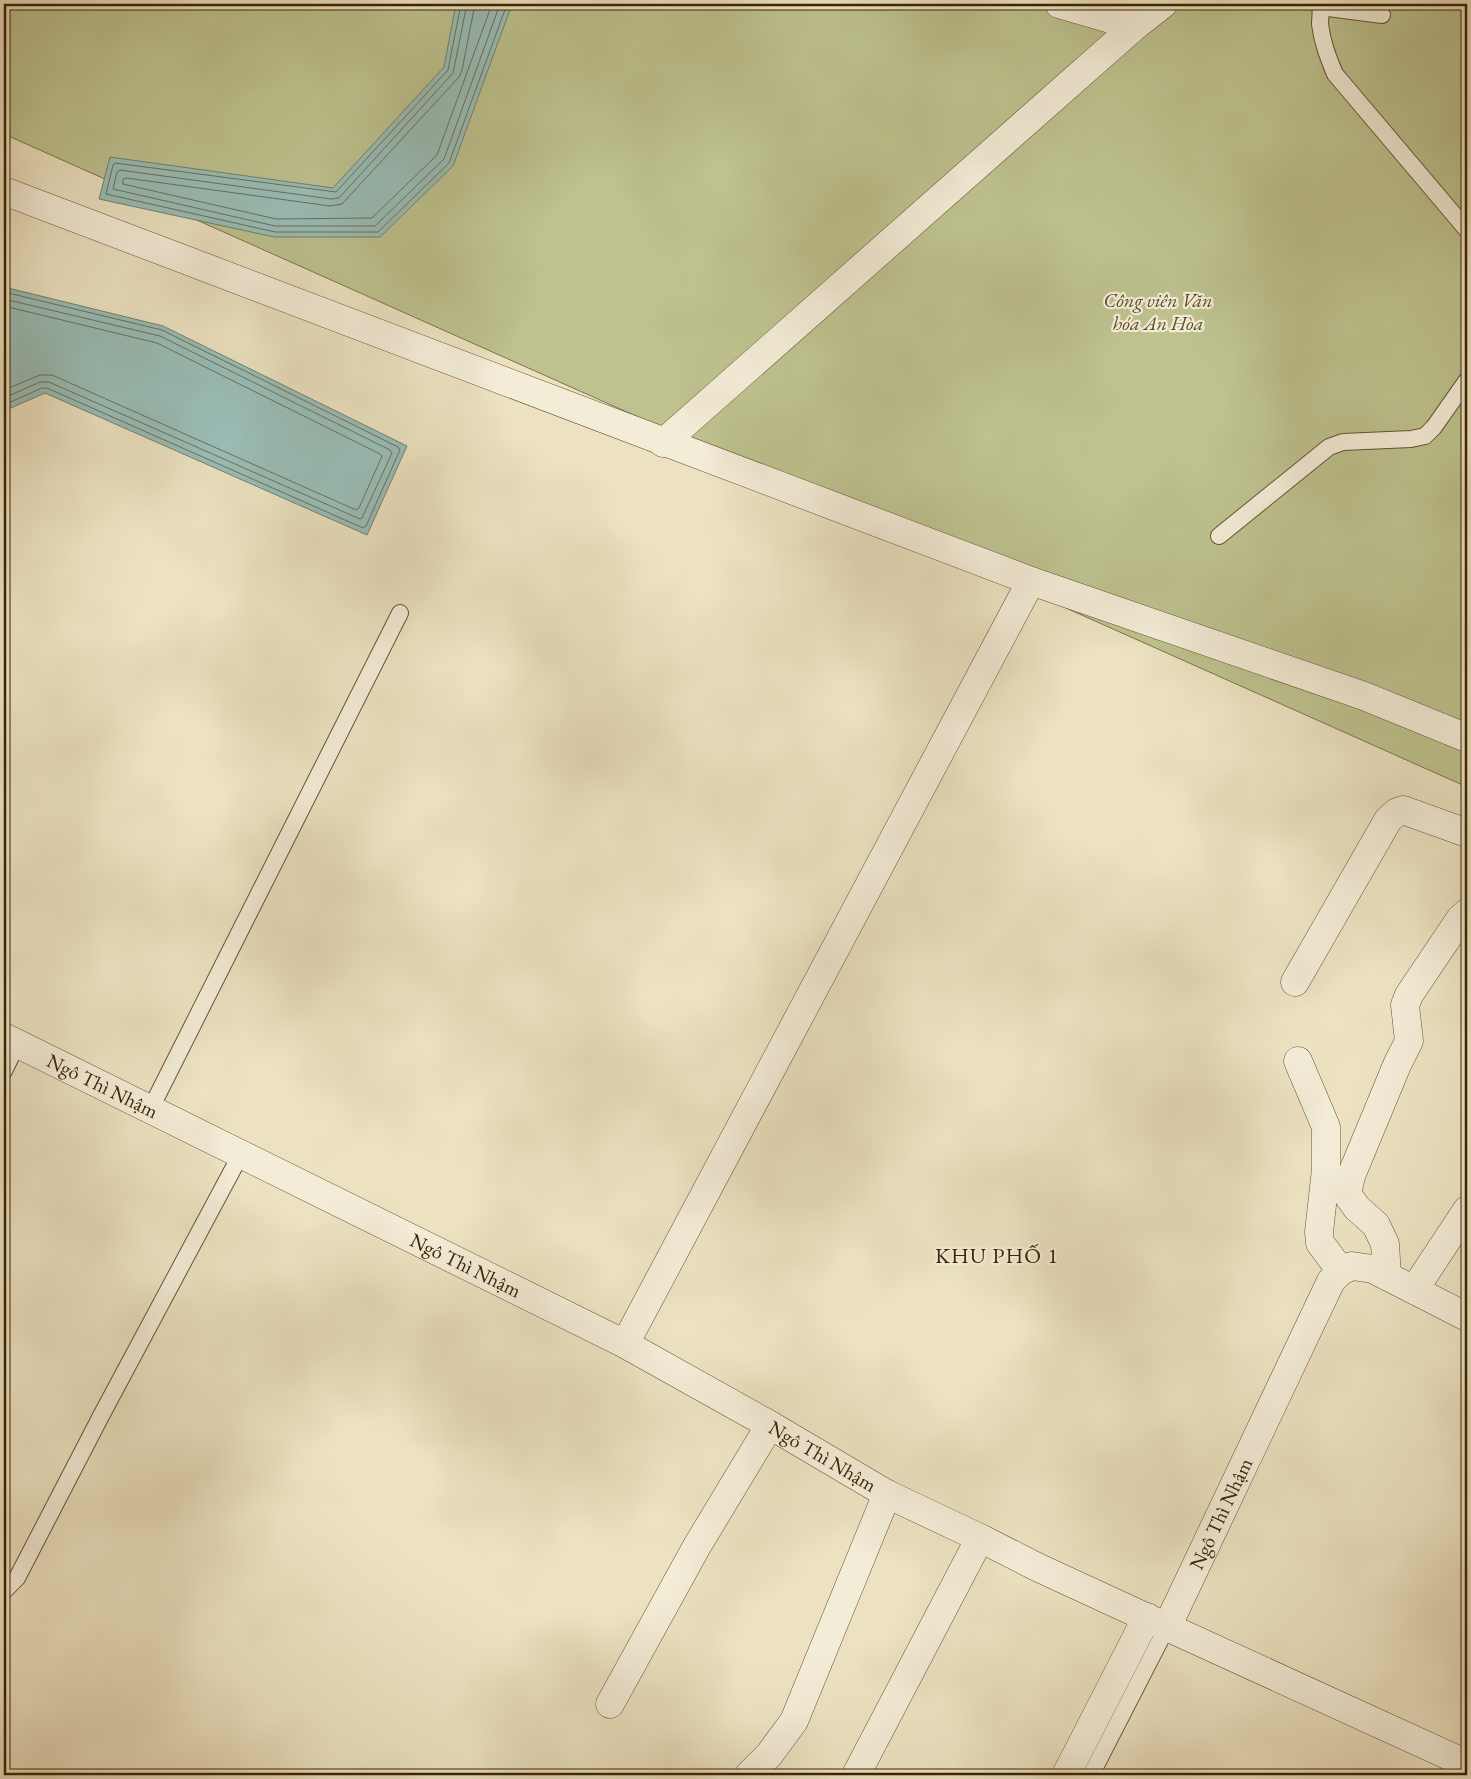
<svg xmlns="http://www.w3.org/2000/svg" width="1471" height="1779" font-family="'EB Garamond',serif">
<rect width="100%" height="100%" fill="#ece2c1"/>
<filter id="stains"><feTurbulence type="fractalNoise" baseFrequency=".004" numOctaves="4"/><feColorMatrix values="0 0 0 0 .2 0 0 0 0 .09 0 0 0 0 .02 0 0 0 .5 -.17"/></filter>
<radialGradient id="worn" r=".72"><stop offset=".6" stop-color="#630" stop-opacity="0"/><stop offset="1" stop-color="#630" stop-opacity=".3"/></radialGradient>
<path fill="#bdc28f" stroke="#7c7349" d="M4 4H1467V787L4 134Z"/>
<path fill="#99bdb6" stroke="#73806e" d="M456 4H512L453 166 380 237H274L99 199 110 157 333 188 444 67Z
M4 287 163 326 407 446 367 535 45 393 4 411Z"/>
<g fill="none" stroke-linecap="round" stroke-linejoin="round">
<path stroke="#6a705c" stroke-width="1" d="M461 4 448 70 336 192 115 163 113 165 106 194 275 232H378L449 163 507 4
M467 4 453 73 339 198 331 199 120 170 117 172 113 189 275 226H375L444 159 500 4
M475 4 462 70 459 77 342 204 330 206 126 178 123 179V184L276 219 372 218 437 155 492 4
M4 292 162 330 398 447 400 450 366 526 363 528 47 388H42L4 405
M4 299 160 336 390 450 392 453 362 518 360 519 49 382H40L4 398
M4 306 157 343 380 454 382 456 359 508 356 510 52 375H40L4 390"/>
<g stroke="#665432" stroke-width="18">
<path id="service" d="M1319 4C1322 10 1320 17 1320 24 1322 42 1328 57 1335 74L1467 230
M1321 7 1382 15
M1219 536 1329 447 1343 442 1411 439 1425 436 1434 427 1467 380
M4 1071 17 1044
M150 1110 400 613
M4 1591 17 1578 102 1414 241 1154
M1091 1775 1167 1627"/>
</g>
<g stroke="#665432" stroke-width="29">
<g id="minor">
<path d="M1059 4 1135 26"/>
<path d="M4 191 1031 581 1364 696 1467 738"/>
<path d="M663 443 1135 26 1163 4"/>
<path d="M1295 982 1388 820 1397 812 1403 810 1467 833"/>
<path id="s1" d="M4 1037 625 1344 770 1425 887 1494 980 1538 1037 1567 1167 1627 1331 1281 1341 1271 1352 1266 1373 1269 1467 1317"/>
<path d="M1298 1061 1326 1127V1169L1319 1232 1320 1243 1341 1271"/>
<path d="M1387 1276 1385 1244 1376 1225 1357 1208 1347 1194 1351 1176 1397 1065 1409 1041 1405 1005 1409 995 1460 919 1467 913"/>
<path d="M1414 1290 1467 1210"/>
<path d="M625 1344 1031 581"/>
<path d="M1167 1627 1467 1764"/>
<path d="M610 1704 697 1546 770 1425"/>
<path d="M749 1775 769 1755 794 1721 887 1494"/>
<path d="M856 1775 980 1538"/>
<path d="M1066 1775 1147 1617"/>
</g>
</g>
<use href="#service" stroke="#f3ecd7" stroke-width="16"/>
<use href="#minor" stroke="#f3ecd7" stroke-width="28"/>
</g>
<g text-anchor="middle" stroke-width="4.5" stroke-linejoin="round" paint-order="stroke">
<g font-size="20" font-style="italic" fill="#5b4c26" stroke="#f3ecd7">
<text x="1158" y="307">Công viên Văn<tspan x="1158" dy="23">hóa An Hòa</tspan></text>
</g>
<g font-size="20" fill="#3a2403" stroke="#f3ecd7">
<text dy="7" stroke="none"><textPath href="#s1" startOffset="110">Ngô Thì Nhậm</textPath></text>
<text dy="7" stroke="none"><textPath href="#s1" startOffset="515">Ngô Thì Nhậm</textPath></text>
<text dy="7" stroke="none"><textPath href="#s1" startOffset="920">Ngô Thì Nhậm</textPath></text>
<text dy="7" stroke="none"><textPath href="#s1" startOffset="1430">Ngô Thì Nhậm</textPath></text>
</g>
<g font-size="22" letter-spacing="1" fill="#3a2403" stroke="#f3ecd7">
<text x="997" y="1263">KHU PHỐ 1</text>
</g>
</g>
<rect width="1471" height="1779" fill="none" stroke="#ece2c1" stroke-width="20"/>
<rect x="5" y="5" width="1461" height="1769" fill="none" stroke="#3a2403" stroke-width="2.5"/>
<rect x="10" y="10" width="1451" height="1759" fill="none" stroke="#3a2403"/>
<rect width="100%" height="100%" filter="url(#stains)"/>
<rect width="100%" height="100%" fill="url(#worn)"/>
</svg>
